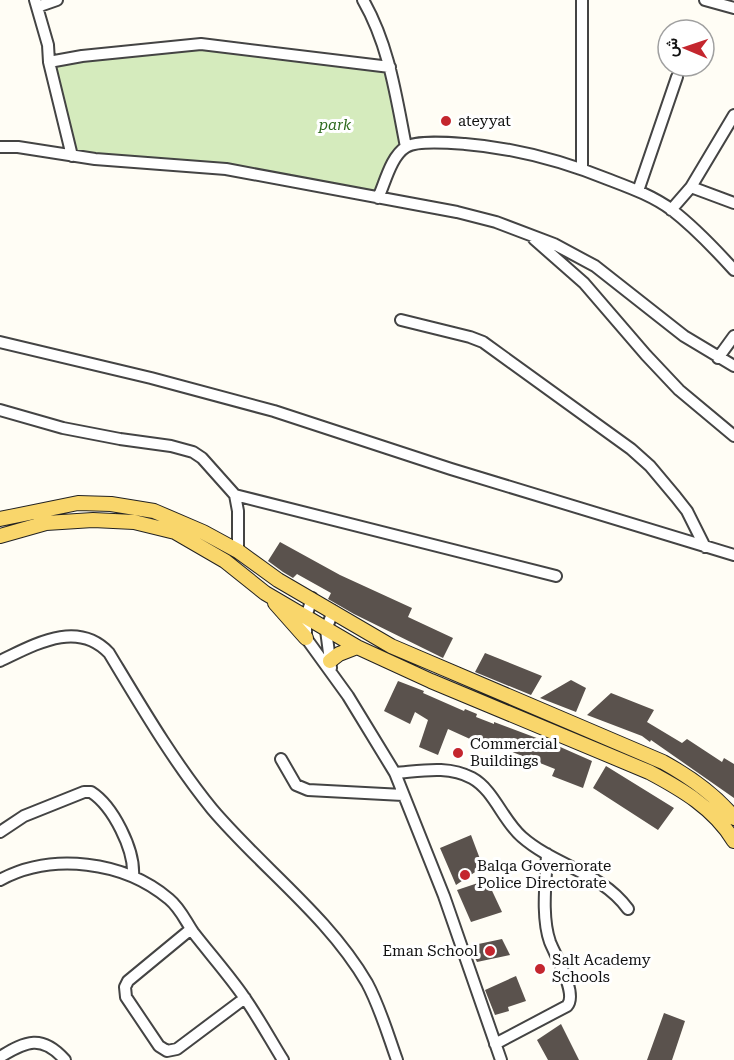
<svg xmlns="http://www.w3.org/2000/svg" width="734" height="1060" font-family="'Roboto Serif',Vazirmatn,serif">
<rect width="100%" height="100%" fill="#fffdf5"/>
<path fill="#d5ebbd" d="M201 44 390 67 406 147 377 198 226 169 72 156 49 62Z"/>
<path fill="#5a524d" d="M280 542 340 575 412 608 408 617 453 638 443 658 354 614 328 599 331 593 297 574 293 578 283 572 268 561Z
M485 653 542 676 531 695 475 672Z
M571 680 586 688 576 712 540 698Z
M398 681 424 691 423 693 464 711 465 709 477 714 476 717 494 724V722L558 746 592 761 583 788 552 776 555 769 482 740 472 737 470 739 448 729 438 755 419 747 428 720 415 712 410 724 384 711Z
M611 693 654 710 647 722 682 743 687 739 722 762 724 758 734 764V798L651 740 650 742 642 736 587 715Z
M606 766 674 808 658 830 593 788Z
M471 835 480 859 478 860 481 868 456 885 440 848Z
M487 880 502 912 471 922 457 890Z
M502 939 510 955 477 962 469 946Z
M516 976 526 1001 508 1007 509 1011 495 1015 485 990Z
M664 1013 685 1021 672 1060H647Z
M561 1024 579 1060H548L537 1040Z"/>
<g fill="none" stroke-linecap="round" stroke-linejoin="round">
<g stroke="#444" stroke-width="14">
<path id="minor" d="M35 0 48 45 49 62 72 156
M363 0C389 45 396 96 406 147
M705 0 734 8
M37 7 57 0
M49 62 82 56 201 44 390 67
M0 147H18L95 159 226 169 457 212 496 222 554 244 595 266 684 336 734 366
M582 169V0
M691 187 734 203
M638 191 677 77
M378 198C385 183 391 156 406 147 417 140 452 143 465 144 516 148 563 161 610 180 631 188 653 196 672 210 694 227 715 249 734 270
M671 210 691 187 734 115
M534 239 584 283 646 355 679 390 734 436
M401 320 470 337 483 342 631 449 650 466 676 497 687 511 705 547
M0 342 151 378 274 411 451 469 734 555
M718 358 734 336
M0 410 63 428 120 439 171 446 193 452 202 458 235 495 238 511V551
M235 495 556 576
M312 598 306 617V638L348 696 395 773 444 896 501 1060
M0 661C34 645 77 619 109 653 141 706 173 761 212 809 262 868 328 916 367 983 380 1007 388 1035 397 1060
M331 668 326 630 333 611
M281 759 296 785 308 790 403 795
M395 773C421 771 448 765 472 778 494 790 503 821 522 837 555 866 601 872 628 909
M0 832 24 816 84 792H91C113 806 135 850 133 876
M0 880C52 852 124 861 169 899 180 908 185 920 193 932 210 954 228 974 244 997 258 1017 270 1039 283 1060
M191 929 128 981 125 987 126 997 159 1046 167 1051 177 1049 245 998
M495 1044 567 1006C578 994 556 957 550 942 541 917 546 880 547 854
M0 1057C26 1041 42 1034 65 1060"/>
</g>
<g stroke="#222" stroke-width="16">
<path id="major" d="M0 519 78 503 111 504 154 511 203 532 238 551 278 580 391 646 663 762C690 777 715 794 734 818
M0 536 46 523 93 520 134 522 175 532 225 561 265 593 357 647 431 681 649 772C681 789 714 808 734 841
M275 603 306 638
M330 661 339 654 357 647"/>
</g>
<use href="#minor" stroke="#fff" stroke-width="10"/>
<use href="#major" stroke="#f9d66b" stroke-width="14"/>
</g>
<g fill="#c4262e" stroke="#fff" stroke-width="2">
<circle cx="446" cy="121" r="6"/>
<circle cx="458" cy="753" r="6"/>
<circle cx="465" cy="875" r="6"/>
<circle cx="490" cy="951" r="6"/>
<circle cx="540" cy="969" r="6"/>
</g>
<g text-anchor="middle" stroke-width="6" stroke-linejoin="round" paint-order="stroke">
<g font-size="15" fill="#111" stroke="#fff" text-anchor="start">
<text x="458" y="126">ateyyat</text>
<text x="470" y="749">Commercial<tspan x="470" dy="17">Buildings</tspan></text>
<text x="477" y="871">Balqa Governorate<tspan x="477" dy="17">Police Directorate</tspan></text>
<text x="478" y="956" text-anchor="end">Eman School</text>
<text x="552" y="965">Salt Academy<tspan x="552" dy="17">Schools</tspan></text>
</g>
<g font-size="15" font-style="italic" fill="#2f6b1f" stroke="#fff">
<text x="335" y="130">park</text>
</g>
</g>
<g transform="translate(686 48) rotate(272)"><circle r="28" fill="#ffffff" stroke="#a0a0a0" stroke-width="1.5"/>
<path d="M0-4.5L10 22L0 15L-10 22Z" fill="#c4262e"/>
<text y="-9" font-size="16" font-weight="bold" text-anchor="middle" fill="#111111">ش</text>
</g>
</svg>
